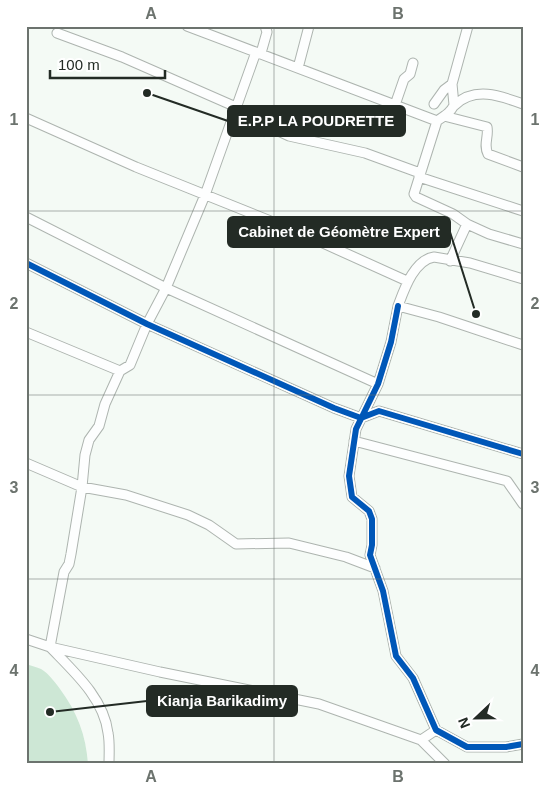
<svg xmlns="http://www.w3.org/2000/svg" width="549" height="790" font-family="Helvetica,sans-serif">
<rect width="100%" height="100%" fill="#f4faf5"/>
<path fill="#cde7d5" d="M26 664C31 666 37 667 41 669 48 673 55 682 60 689 77 712 86 735 88 764H26Z"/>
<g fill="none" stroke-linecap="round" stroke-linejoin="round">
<g stroke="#adb4af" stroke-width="11">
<path id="minor" d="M187 26 437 121C441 118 447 115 450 111 453 108 452 107 455 105 475 86 501 96 523 104
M57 33 122 57 236 107
M261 53 267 32 265 26
M298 68 309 26
M452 84 454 105
M434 104 444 90 452 84 468 26
M395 105 404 79 410 74 413 63
M235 111 289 136 365 153 420 173
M444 116 487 127C489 137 483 145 488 154L523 167
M26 118 136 167 303 234 407 281
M437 121 414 194 416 197 453 214 467 224 450 261
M419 177 523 211
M26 217 166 288 378 384
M467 224 489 234 523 244
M26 263 147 324 334 408 361 418 379 411 523 454
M523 279 470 263 434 257C414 260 404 290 398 306L439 317 523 345
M398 306 391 342 378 384 356 429 349 476 352 497 369 511 372 519V545L370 555 383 591 396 656 413 678 436 730 467 747H506L523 744
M26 332 120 371 130 365 147 324 166 288 205 195 256 52
M354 441 507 481 523 504
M26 463 82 487 126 495 188 515 209 525 236 544 289 543 346 557 375 568
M26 639 50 647 160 672 319 704 421 740 445 764
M421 740 436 730
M109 764C109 754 110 743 108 733 104 698 73 671 50 647L64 572 69 564 71 554 82 487 85 455 89 440 99 426 105 404 120 371"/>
</g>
<use href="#minor" stroke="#fdfefe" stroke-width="9"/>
<g stroke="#fff" stroke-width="9">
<path id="cycleway" d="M26 263 147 324 334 408 361 418 379 411 523 454
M398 306 391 342 378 384 356 429 349 476 352 497 369 511 372 519V545L370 555 383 591 396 656 413 678 436 730 467 747H506L523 744"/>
</g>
<use href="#cycleway" stroke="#0057b8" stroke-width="6"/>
</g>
<path fill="none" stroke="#6c736e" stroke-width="1" stroke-opacity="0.55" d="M274 26V764M26 211H523M26 395H523M26 579H523"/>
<path fill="none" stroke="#232b25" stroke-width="2" d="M147 93L228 121M476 314L450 232M50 712L147 701"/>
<g fill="#232b25" stroke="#fff" stroke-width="2">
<circle cx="147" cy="93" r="5"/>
<circle cx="476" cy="314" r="5"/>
<circle cx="50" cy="712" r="5"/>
</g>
<g fill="#232b25" stroke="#232b25" stroke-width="2">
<rect x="228" y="106" width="177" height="30" rx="5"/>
<rect x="228" y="217" width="222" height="30" rx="5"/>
<rect x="147" y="686" width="150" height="30" rx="5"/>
</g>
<g font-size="15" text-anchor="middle" font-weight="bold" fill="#fff">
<text x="316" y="126">E.P.P LA POUDRETTE</text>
<text x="339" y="237">Cabinet de Géomètre Expert</text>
<text x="222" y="706">Kianja Barikadimy</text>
</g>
<rect width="549" height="790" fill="none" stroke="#ffffff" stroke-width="55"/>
<g transform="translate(476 718) rotate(248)" stroke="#ffffff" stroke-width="4" paint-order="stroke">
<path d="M0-4L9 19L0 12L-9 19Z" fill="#232b25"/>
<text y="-8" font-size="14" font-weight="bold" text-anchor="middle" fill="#232b25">N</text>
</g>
<path d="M50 70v8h115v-8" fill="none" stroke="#232b25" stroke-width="2.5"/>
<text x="58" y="70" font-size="15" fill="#232b25" stroke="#ffffff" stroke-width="4" paint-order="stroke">100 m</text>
<rect x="28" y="28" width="494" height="734" fill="none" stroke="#6c736e" stroke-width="2"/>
<g font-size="16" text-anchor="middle" font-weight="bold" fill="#6c736e">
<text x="151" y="19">A</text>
<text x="398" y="19">B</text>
<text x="14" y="125">1</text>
<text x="535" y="125">1</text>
<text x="14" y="309">2</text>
<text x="535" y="309">2</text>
<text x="14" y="493">3</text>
<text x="535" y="493">3</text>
<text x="14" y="676">4</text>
<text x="535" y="676">4</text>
<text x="151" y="782">A</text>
<text x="398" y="782">B</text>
</g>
</svg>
